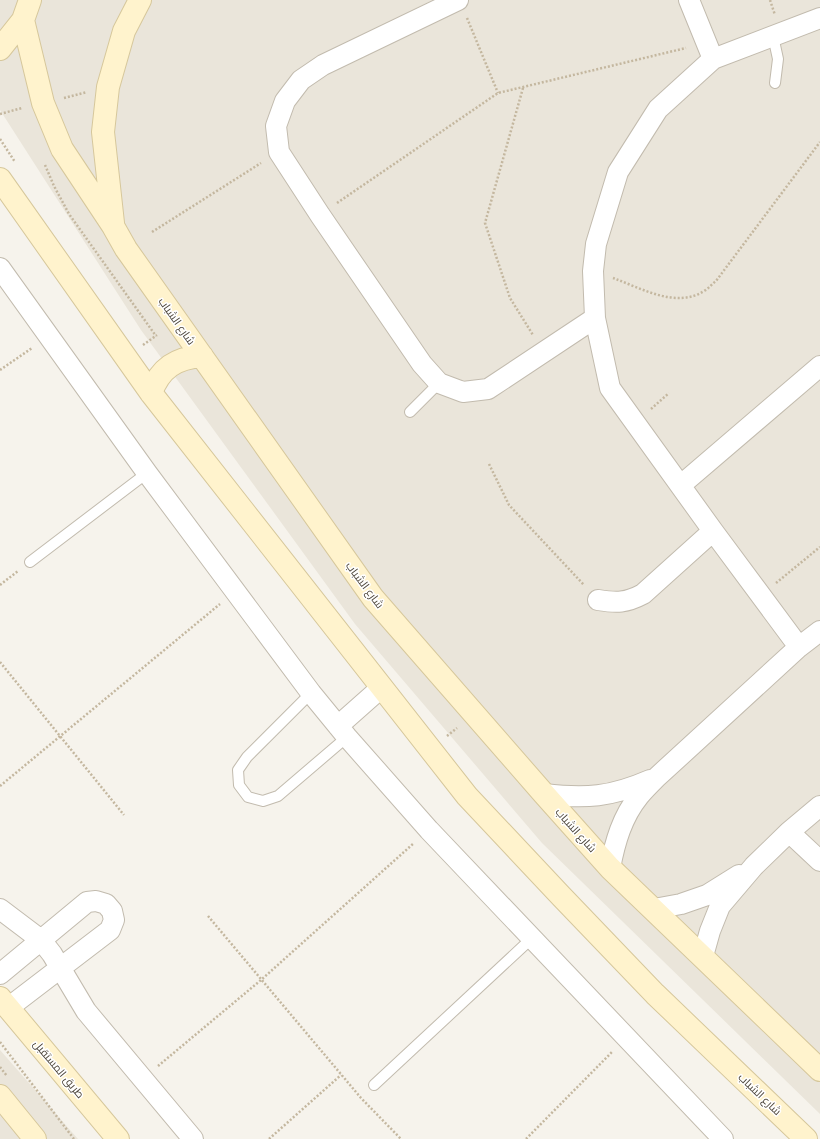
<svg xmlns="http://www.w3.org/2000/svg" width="820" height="1139" font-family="Roboto,Cairo,sans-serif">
<rect width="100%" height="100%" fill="#f6f3ec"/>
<path fill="#eae5da" d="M0 0H820V1114L542 843 355 624 141 330 0 110Z
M0 1050 78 1139H0Z"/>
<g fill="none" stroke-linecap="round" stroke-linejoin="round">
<g stroke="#c2bbae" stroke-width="12">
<path id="lane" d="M773 36 778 59 775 83
M410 412 439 383
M30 562 147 473
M311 693 247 757 238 770 239 785 248 797 263 801 278 796 347 737
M374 1085 532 938"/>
</g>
<g stroke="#c2bbae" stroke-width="22">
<path id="street" d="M458 0 323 65 301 80 285 101 276 126 279 152 320 215 422 364 439 383 463 392 488 389 595 318
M689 0 713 59
M0 268 147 473 311 693 347 737 429 830 723 1139
M681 485 820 366
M598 600C617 603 626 603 643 594L713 531
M799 647 713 531 610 388 595 318 593 271 596 244 618 172 658 109 713 59 820 18
M338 726 382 687
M544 794C586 799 611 797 650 780
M789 832 820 861
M610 868C615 842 622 817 639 796 644 790 650 784 656 778L799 647 820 631
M0 909 41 940 52 954 86 1011 193 1139
M654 909 681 904 707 895 739 875
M703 956 710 931 720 906 754 866 789 832 820 806
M0 974 87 902 96 901 106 904 112 911 114 920 110 930 8 1008"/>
</g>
<g stroke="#d6c79b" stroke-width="24">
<path id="secondary" d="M23 20 43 103 62 149 113 226 126 249 373 598 544 794 610 868 820 1070
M0 49 23 20 30 0
M0 179 151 393 467 796 561 896 655 994 806 1139
M113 223 103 132 108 87 124 31 140 0
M151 393C160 368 176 358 202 356
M0 998 118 1139
M0 1096 35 1139"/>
</g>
<path stroke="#c4b79f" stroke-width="2.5" stroke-dasharray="2 2" stroke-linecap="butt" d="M770 0 775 15
M467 18 498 93
M523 88 485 223 510 298 533 335
M64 98 87 92
M0 114 22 108
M0 139 15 162
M45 165 54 186 69 214 156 336
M337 203 498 93 686 48
M152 232 261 163
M613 278C641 288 676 309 704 291 709 288 712 284 716 281L820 142
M143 345 157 335
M0 370 32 348
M651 409 669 393
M489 464 509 505 584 585
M776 583 820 547
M0 585 18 571
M0 662 124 815
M447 736 457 728
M0 786 220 604
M208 916 361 1098 401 1139
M0 1042 74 1139
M158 1066 261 980 414 843
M0 1067 7 1076
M269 1139 341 1075
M526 1139 612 1052"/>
<use href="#lane" stroke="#fff" stroke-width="10"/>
<use href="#street" stroke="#fff" stroke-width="20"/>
<use href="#secondary" stroke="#fff3cd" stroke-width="22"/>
</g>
<g text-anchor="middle" stroke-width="3" stroke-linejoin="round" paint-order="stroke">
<g font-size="11" fill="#4b4439" stroke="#fff">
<text transform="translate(177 321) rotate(55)" y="4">شارع الشباب</text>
<text transform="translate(365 585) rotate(53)" y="4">شارع الشباب</text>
<text transform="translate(576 830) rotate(48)" y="4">شارع الشباب</text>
<text transform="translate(59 1069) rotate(50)" y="4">طريق المستقبل</text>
<text transform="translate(760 1094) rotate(44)" y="4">شارع الشباب</text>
</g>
</g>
</svg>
